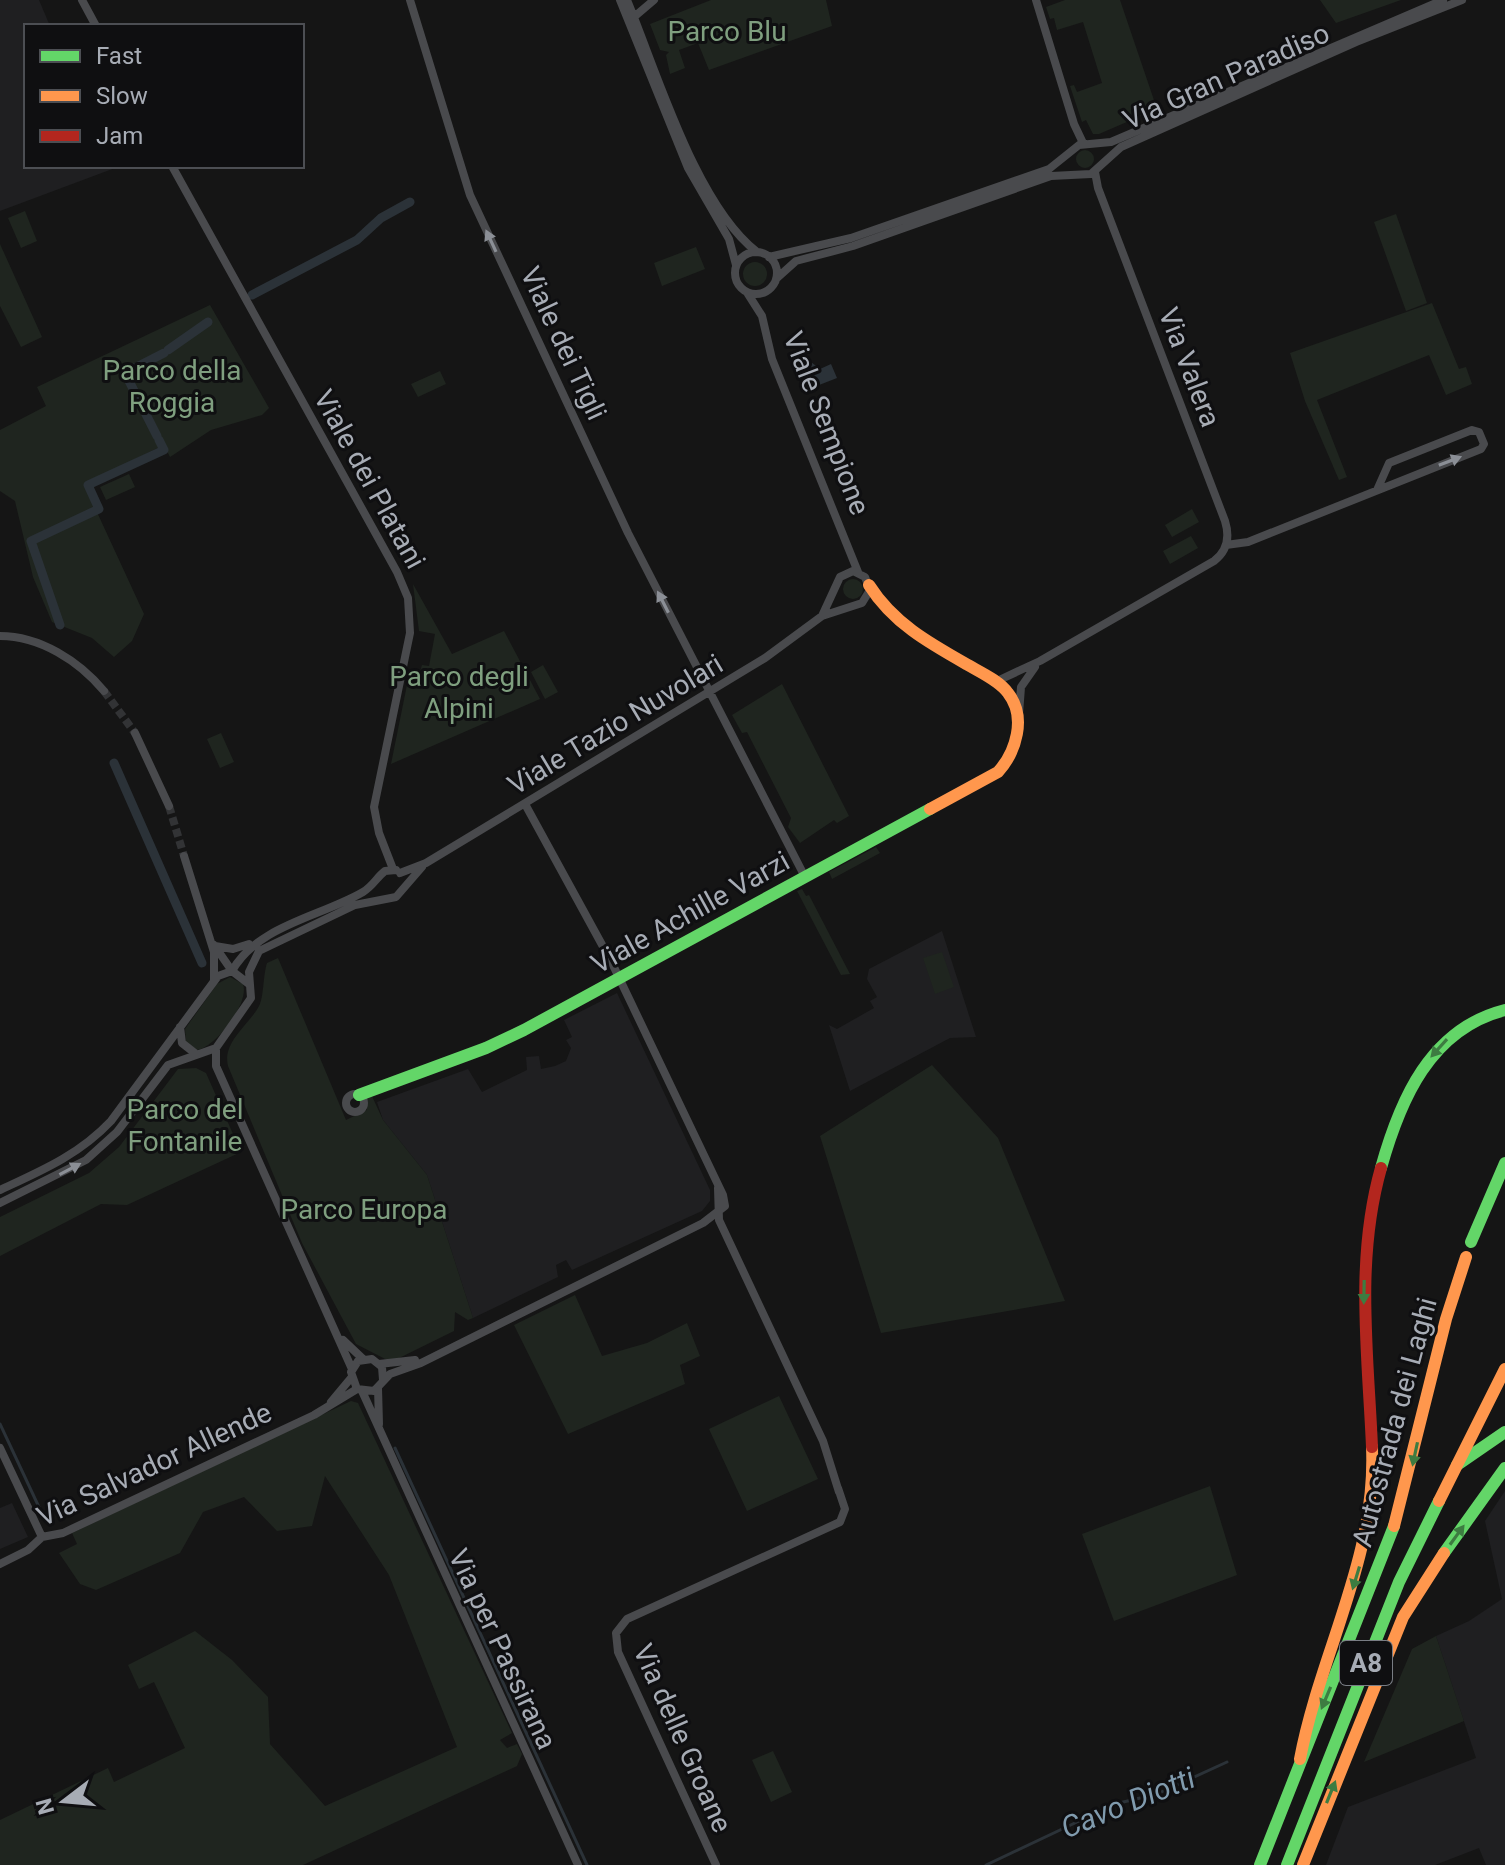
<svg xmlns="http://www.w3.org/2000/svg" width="1505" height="1865" font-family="Roboto,sans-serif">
<rect width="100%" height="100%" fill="#151515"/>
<path fill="#1f1f21" d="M0 0H39L50 26H26V166L115 168 0 211Z
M942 931 976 1037 950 1038 850 1091 829 1025 837 1029 874 1008 870 1001 877 997 867 979 869 969Z
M617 993 710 1190V1201L702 1211 572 1270 566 1260 556 1265 558 1277 473 1318 427 1175 383 1120 377 1102 468 1069 482 1092 527 1070 526 1057 539 1056 541 1069 555 1066 566 1061 571 1048 566 1040 572 1037 564 1020Z
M1505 1491V1865H1486L1479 1848 1435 1865H1326L1348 1807 1476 1758 1436 1636 1469 1621 1502 1599 1485 1521Z
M12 1503 28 1537 0 1549V1508Z"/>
<path fill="#1f251f" d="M711 0H826L832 26 709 70 698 43 679 50 685 68 670 74 666 55 669 52 660 50 650 24Z
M1065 0H1120L1157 109 1099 134H1093L1086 120 1082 122 1070 86 1074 85 1077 92 1102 83 1083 22 1057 30 1054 18 1050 19 1046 7Z
M1320 0H1401L1336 23Z
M1076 159a9 9 0 1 1 18 0a9 9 0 1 1-18 0Z
M25 211 37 241 21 248 8 218Z
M1396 214 1427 303 1406 311 1374 222Z
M0 244 42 337 21 347 0 306Z
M696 247 705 269 662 286 654 263Z
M743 274a12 12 0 1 1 24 0a12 12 0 1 1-24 0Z
M1432 303 1459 369 1466 367 1472 384 1446 395 1429 355 1317 400 1347 477 1339 480 1305 401 1290 353Z
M210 305 269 408 262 415 211 430 170 457 164 445 84 484 144 614 132 641 114 657 92 638 52 622 33 577 15 501 0 491V430L46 406 37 387Z
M440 371 446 384 418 397 411 384Z
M129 474 135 487 106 500 100 487Z
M1192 509 1199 522 1172 537 1165 525Z
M1191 536 1198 548 1170 564 1163 551Z
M843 589a10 10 0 1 1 20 0a10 10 0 1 1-20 0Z
M413 584 452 654 504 631 540 699 391 764 410 670 420 672 422 665 429 666 435 634 419 631Z
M543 665 558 692 545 699 531 672Z
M782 684 849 816 837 823 834 820 800 843 788 827 791 818 747 732 742 733 732 715Z
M221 733 234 762 220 768 207 739Z
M876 847 880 853 832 879 829 872Z
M802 889 806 896 809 895 850 974 841 975 797 891Z
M942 952 954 987 935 994 923 958Z
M278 958 346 1120 367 1110V1097L371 1094 383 1120 427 1175 473 1318 468 1320 455 1312 454 1331 391 1362 356 1344 302 1243 228 1066C222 1042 249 1025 259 1006 264 997 263 975 267 963Z
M230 977 243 984C250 1003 216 1047 197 1050L186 1042 185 1029 217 984Z
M932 1065 998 1138 1065 1301 881 1333 820 1136Z
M196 1068 206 1073 241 1152 127 1205 101 1204 0 1256V1217L89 1173 119 1147 178 1069Z
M575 1295 602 1356 647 1343 687 1323 700 1356 680 1365 685 1384 568 1434 514 1325Z
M779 1396 818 1479 747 1511 709 1429Z
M351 1401 358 1403 512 1733 500 1740 507 1748 517 1744 522 1754 517 1766 303 1865H0V1820L108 1768 114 1782 185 1748 154 1682 139 1689 128 1665 195 1631 232 1660 268 1697 270 1744 325 1806 457 1747 389 1575 325 1476 312 1526 277 1531 244 1497 203 1512 180 1553 96 1590 80 1584 59 1553 77 1544 72 1533Z
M1210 1486 1237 1575 1114 1621 1082 1534Z
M1436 1636 1464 1721 1364 1762 1412 1649Z
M773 1751 792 1792 771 1802 752 1760Z"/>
<path fill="#2b3238" d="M811 362 820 369 831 364 837 378 814 387 806 370Z"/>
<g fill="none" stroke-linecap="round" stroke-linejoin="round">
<path stroke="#2b3238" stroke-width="3" d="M0 1424 45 1520
M395 1448 587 1865
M986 1865 1115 1804 1157 1794 1227 1762"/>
<path stroke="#2b3238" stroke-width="9" d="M252 295 357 240 381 218 410 202
M168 350 208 322
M157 436 125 373 164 353
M60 625 31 541 99 509 88 485 164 450 159 440
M114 763 202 963"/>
<path stroke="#323335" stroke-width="8" stroke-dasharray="8 4" stroke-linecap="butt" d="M104 691 135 733
M169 806 184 856"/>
<path stroke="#494a4d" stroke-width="8" d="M82 0 96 26
M410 0 470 195 628 533 805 877
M620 0 688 168 729 239 736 265
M627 0C657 72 696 205 757 252
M1036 0 1074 124 1083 143
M634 17 654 0
M172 166 397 572 408 598 410 633 374 807 379 833 393 869
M735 273a21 21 0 1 1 42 0a21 21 0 1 1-42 0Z
M769 257 851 238 1049 169 1079 145 1111 142 1443 0
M777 278 796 261 853 246 1051 176 1091 174 1121 147 1356 42 1462 0
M748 294 762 316 772 359 858 572
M1226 545 1248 542 1481 449 1484 444 1479 432 1472 430 1389 463 1377 490
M0 636C40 636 79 661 104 691
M995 682 1040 661 1214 561C1227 551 1230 537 1225 521L1098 188 1095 172
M1019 714 1021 687 1035 667
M135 733 169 806
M184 856 214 952V980
M400 873 426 863 765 658 822 616 862 603 870 590 865 577 853 571 840 577 822 616
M214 945 232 971
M215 946 233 949 249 944
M232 971C258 925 320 917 363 892 373 886 377 877 385 871L396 870
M180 1027 182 1043 196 1054
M216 1048V1066L352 1369
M346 1103a9 9 0 1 1 18 0a9 9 0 1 1-18 0Z
M718 1188 719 1220 823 1441 839 1492
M0 1190C41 1171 79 1155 111 1121L218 976 232 971 249 984
M0 1203 86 1160 117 1132 168 1065 216 1048 251 998 249 972 259 951 355 905 396 897 422 867
M343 1340 363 1359
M379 1364 415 1360
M383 1380 382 1367 372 1359 358 1361 351 1372 357 1389 374 1391 390 1374 421 1363 703 1223 725 1206 723 1195 612 963 525 804
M378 1388 379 1424
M362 1391 578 1865
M331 1402 351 1378
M0 1448 42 1537
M0 1564 28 1550 42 1537 63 1533 314 1415 357 1389
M716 1865 618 1652 616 1633 627 1619 840 1522 845 1509 838 1488"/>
<path stroke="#63d668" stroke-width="12" d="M359 1095 486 1048 524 1030 930 809
M1381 1168C1400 1100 1430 1029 1505 1010
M1471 1242 1505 1163
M1457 1465 1505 1432
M1444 1553 1505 1468
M1260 1865 1394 1526
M1287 1865 1399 1582 1439 1501"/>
<path stroke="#ff974d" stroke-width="12" d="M869 585C893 623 929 643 968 665 980 672 1000 681 1008 693 1027 717 1016 752 998 772L930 809
M1439 1501 1505 1369
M1394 1526 1446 1319 1466 1257
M1300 1759C1320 1653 1377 1558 1372 1447
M1303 1865 1403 1617 1444 1553"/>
<path stroke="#b3261e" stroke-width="12" d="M1372 1447C1368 1353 1355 1260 1381 1168"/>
</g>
<defs><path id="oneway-solid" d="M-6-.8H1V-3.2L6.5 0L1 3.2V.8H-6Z" transform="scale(2)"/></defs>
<g fill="#8b8f96">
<use href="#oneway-solid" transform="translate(491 241) rotate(-115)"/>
<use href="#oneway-solid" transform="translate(1450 461) rotate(-21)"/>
<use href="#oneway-solid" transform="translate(663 602) rotate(-117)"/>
<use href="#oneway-solid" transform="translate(70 1169) rotate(-28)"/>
</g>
<g fill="#3d7c41">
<use href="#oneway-solid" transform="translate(1439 1048) rotate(132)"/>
<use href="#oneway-solid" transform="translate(1364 1292) rotate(91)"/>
<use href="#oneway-solid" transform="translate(1415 1454) rotate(102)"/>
<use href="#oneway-solid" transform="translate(1457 1535) rotate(-54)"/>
<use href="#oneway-solid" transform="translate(1356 1578) rotate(107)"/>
<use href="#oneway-solid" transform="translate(1326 1698) rotate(113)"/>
<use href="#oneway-solid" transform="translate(1331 1792) rotate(-68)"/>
</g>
<g text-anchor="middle" stroke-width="6" stroke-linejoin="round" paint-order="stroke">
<rect fill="#0f0f11" stroke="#797d84" stroke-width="2" x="1340" y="1641" width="52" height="44" rx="6"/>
<g font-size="26" font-weight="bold" fill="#a7acb5">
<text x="1366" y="1672">A8</text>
</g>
<g font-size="28" fill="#7f9f7f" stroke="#0f0f11">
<text x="727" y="41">Parco Blu</text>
<text x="172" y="380">Parco della<tspan x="172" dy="32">Roggia</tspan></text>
<text x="459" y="686">Parco degli<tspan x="459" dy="32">Alpini</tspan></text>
<text x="185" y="1119">Parco del<tspan x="185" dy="32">Fontanile</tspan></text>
<text x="364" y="1219">Parco Europa</text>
</g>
<g font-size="28" fill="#a7acb5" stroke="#0f0f11">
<text transform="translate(1226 76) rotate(-24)" y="10">Via Gran Paradiso</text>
<text transform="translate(564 343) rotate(65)" y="10">Viale dei Tigli</text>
<text transform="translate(1190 367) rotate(69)" y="10">Via Valera</text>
<text transform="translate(827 423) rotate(69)" y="10">Viale Sempione</text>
<text transform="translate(370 479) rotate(61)" y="10">Viale dei Platani</text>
<text transform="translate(615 724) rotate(-31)" y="10">Viale Tazio Nuvolari</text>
<text transform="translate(690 912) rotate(-29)" y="10">Viale Achille Varzi</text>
<text transform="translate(1394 1422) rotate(-75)" y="10">Autostrada dei Laghi</text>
<text transform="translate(154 1464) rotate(-25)" y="10">Via Salvador Allende</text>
<text transform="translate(503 1649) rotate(65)" y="10">Via per Passirana</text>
<text transform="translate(683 1738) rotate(66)" y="10">Via delle Groane</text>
</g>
<g font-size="30" font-style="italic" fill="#809bae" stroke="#0f0f11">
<text transform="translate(1128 1803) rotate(-22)" y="10">Cavo Diotti</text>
</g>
</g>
<rect x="24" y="24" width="280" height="144" fill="#0f0f11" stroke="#4c4e53" stroke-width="2"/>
<rect x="40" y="50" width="40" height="12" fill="#63d668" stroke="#4c4e53" stroke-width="2"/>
<text x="96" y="64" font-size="24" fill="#a7acb5">Fast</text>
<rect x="40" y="90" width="40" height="12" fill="#ff974d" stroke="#4c4e53" stroke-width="2"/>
<text x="96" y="104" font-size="24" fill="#a7acb5">Slow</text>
<rect x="40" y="130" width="40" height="12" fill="#b3261e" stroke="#4c4e53" stroke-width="2"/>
<text x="96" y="144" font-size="24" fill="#a7acb5">Jam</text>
<g transform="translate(64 1801) rotate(254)" stroke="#0f0f11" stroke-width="6" paint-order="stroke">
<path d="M0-6L14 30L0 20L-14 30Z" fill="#a7acb5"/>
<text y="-12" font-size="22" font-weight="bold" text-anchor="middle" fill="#a7acb5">N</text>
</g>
</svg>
